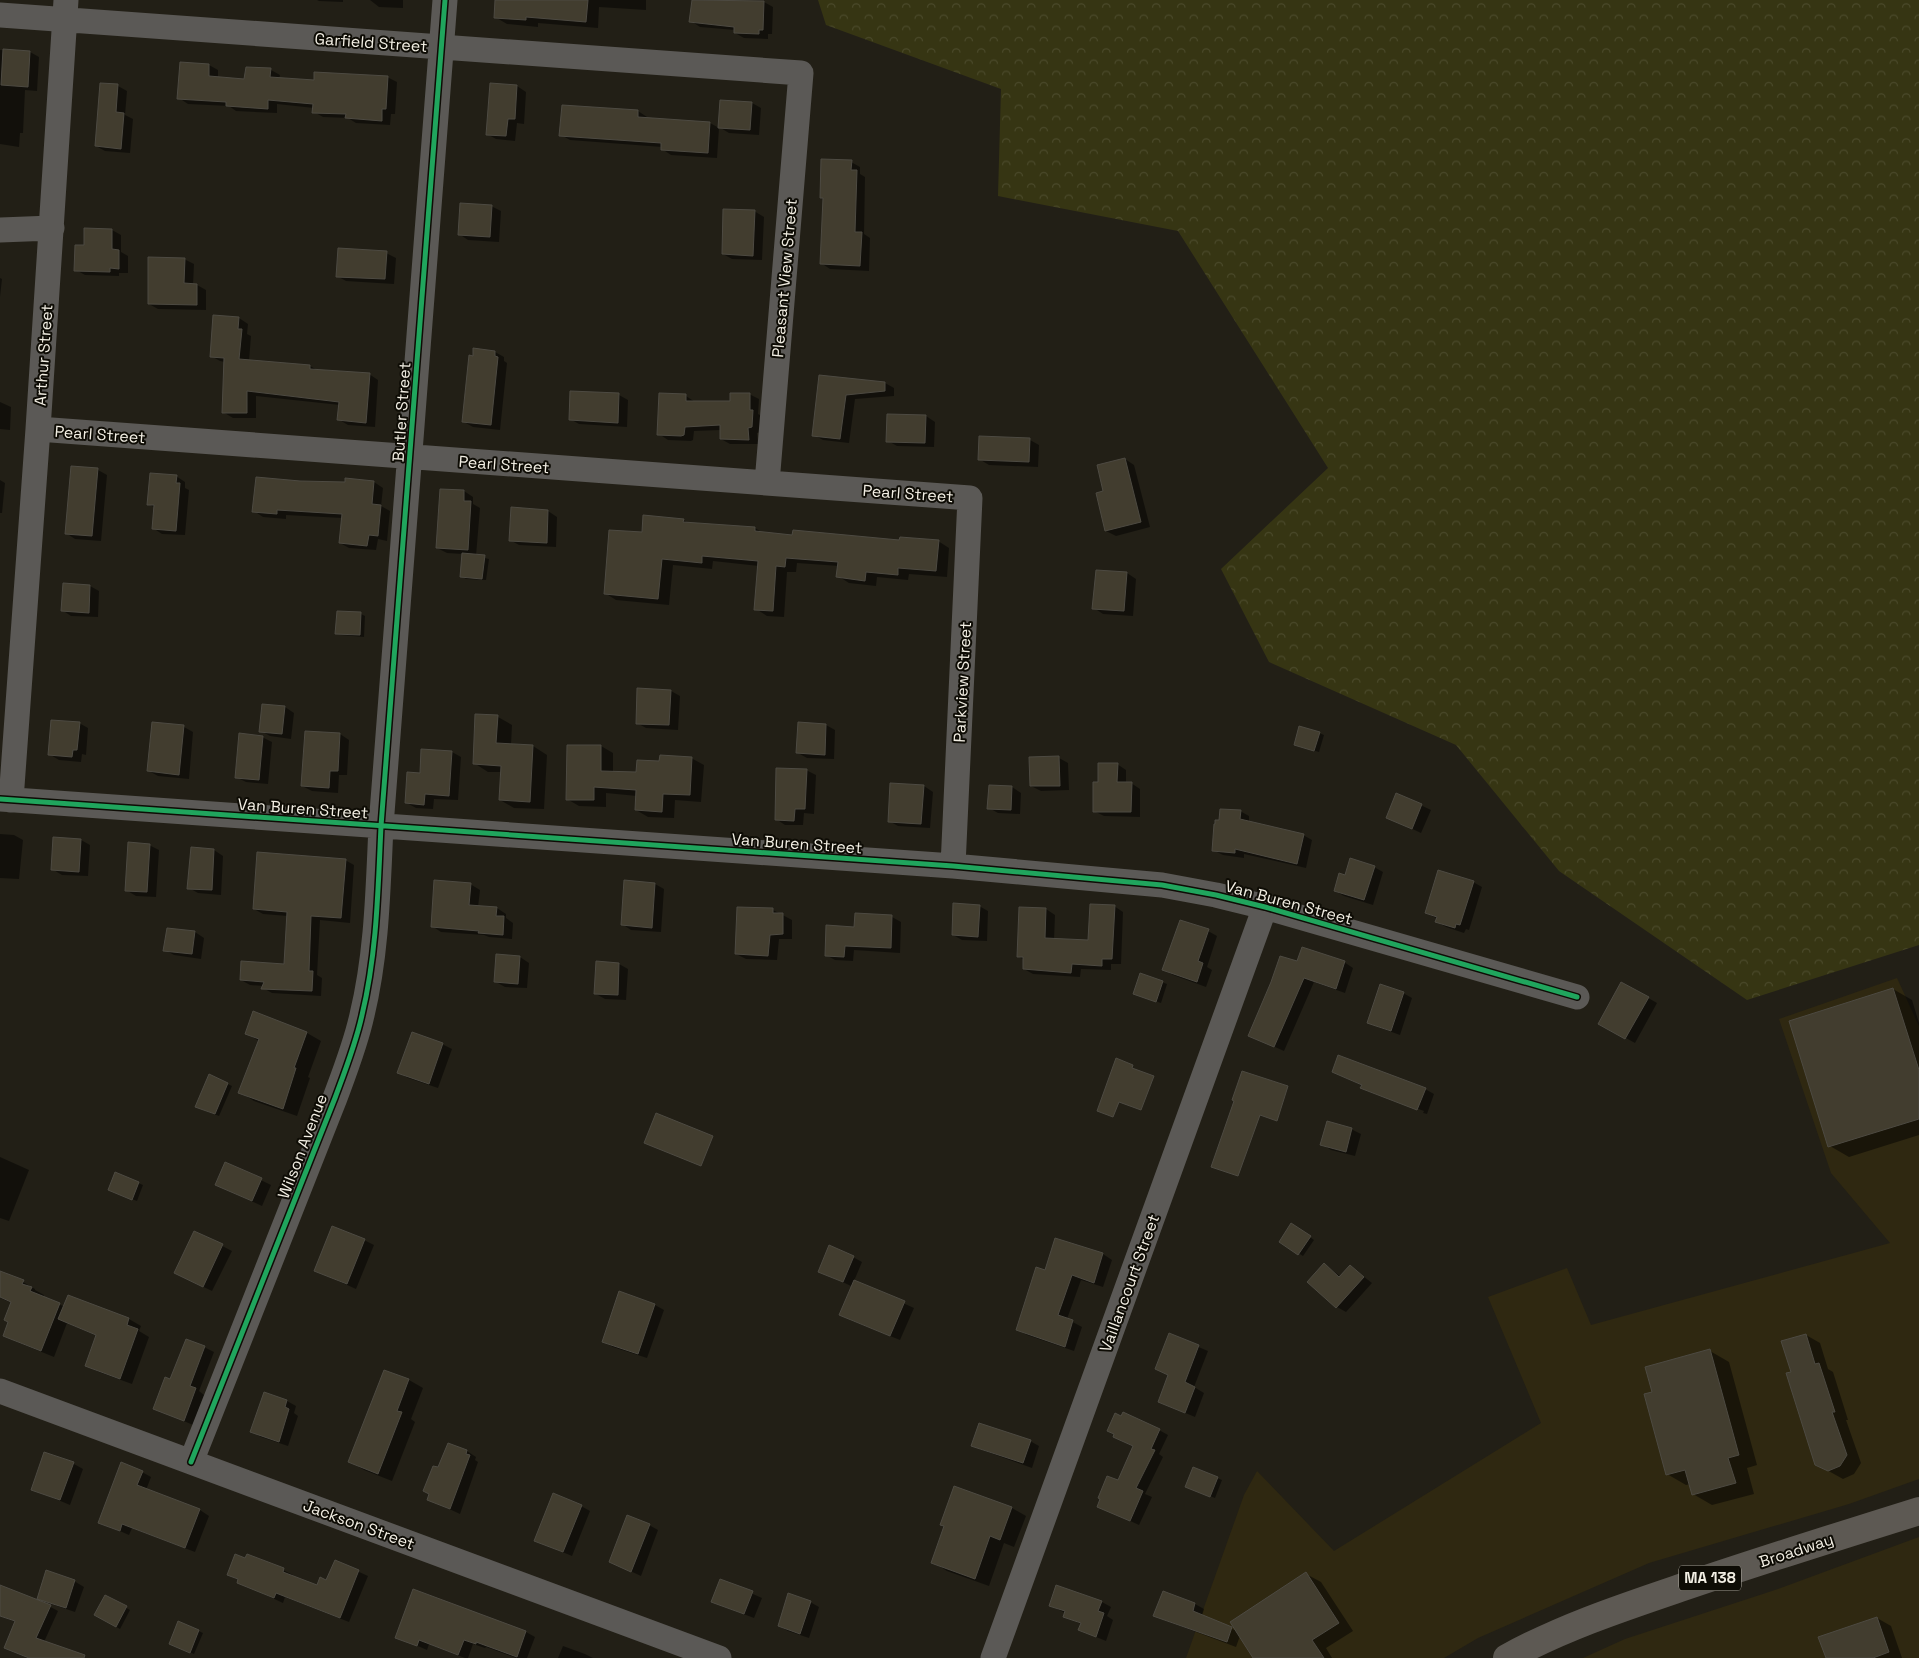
<svg xmlns="http://www.w3.org/2000/svg" width="1919" height="1658" font-family="'Space Grotesk',sans-serif">
<defs>
<pattern id="forest-crowns" width="20" height="18" patternUnits="userSpaceOnUse" patternTransform="scale(1.25)"><rect width="20" height="18" fill="#363513"/><path d="M2 6a3 3 0 1 1 6 0M12 15a3 3 0 1 1 6 0" fill="none" stroke="#4a492a"/></pattern>
</defs>
<rect width="100%" height="100%" fill="#221f16"/>
<path fill="#2f2811" d="M1897 978 1919 1026V1479L1849 1504 1649 1563 1478 1638 1444 1658H1186L1244 1495 1257 1471 1334 1551 1541 1423 1488 1297 1567 1268 1591 1325 1890 1243 1831 1173 1779 1019Z
M1919 1537V1658H1583L1625 1639 1775 1590Z"/>
<path fill="url(#forest-crowns)" d="M818 0H1919V945L1747 1000 1559 871 1456 745 1269 662 1221 569 1328 468 1178 231 998 196 1001 89 826 25Z"/>
<path fill="#0007" d="M317 0H343V2L319 1Z
M370 0H403V8L379 7Z
M497 0H646V10L599 7 598 28 538 23V27L507 24 495 17Z
M693 0 764 2 773 7 772 34H768V39L744 38 735 33V30L700 27 691 21Z
M0 50 30 52 39 57 37 91 25 90 23 133H20L19 147 0 144Z
M209 65 218 70V78L245 81 271 70 280 75 279 79 315 81 387 77 397 82 395 114H391L390 125 356 123 348 118 323 117 314 112V108L277 104V113L236 111 229 106 188 104 179 98Z
M101 84 118 86 127 91 125 115 133 119 130 153 105 151 96 146Z
M491 84 517 86 526 92 524 124 517 123 515 141 496 139 487 134Z
M721 101 752 103 761 108 759 135 729 133 719 127Z
M563 106 638 111 647 117V119L710 123 719 128 717 158 671 155 662 149V147L570 140 561 135Z
M851 162 860 167V174L865 177 864 234 870 238 869 271 830 269 821 263 824 199 821 197Z
M491 206 501 211 499 242 468 240 459 234Z
M754 211 764 217 762 260 732 259 723 254Z
M112 230 121 235V252L128 256V273H119V276L85 275 76 270 85 246Z
M386 253 396 258 394 284 346 281 337 276Z
M184 259 194 264 193 285H197L206 290V310L158 309 149 304Z
M0 278 2 279 0 297Z
M239 318 248 324 247 334 251 336 249 361 310 366 317 370 369 374 378 380 375 427 348 425 338 419 340 405 256 396V418H233L223 412 225 362 220 361 211 356Z
M495 352 504 357V361L507 363 500 430 473 427 464 422Z
M820 376 885 383 894 388V396L855 399 849 443 823 440 814 435Z
M749 394 759 399 758 414 762 416 761 432 757 433 758 444H730L721 439V430L694 431 693 440 691 441 668 440 659 434 686 396 695 402 731 403Z
M619 395 628 400 627 427 579 424 570 419Z
M0 402 11 407 10 430 0 429Z
M926 416 935 422 934 447 897 446 888 441Z
M1030 440 1039 445 1038 467 989 465 979 459Z
M1125 459 1134 465 1150 527 1116 536 1106 531 1105 492Z
M72 467 98 470 107 475 101 541 75 539 66 533Z
M176 476 185 482V488L189 490 185 535 162 534 153 528 155 508 149 504Z
M0 480 5 483 2 513H0Z
M346 480 374 482 383 488 381 506 390 511 387 541 378 539 376 550 349 548 340 543 342 518 286 515V519L263 517 254 511 300 482 346 484Z
M441 490 464 491 473 497V504L480 508 476 556 489 559 486 580 466 579 461 576 463 554 447 553 437 548Z
M548 511 557 517 556 547 519 545 510 540Z
M683 520 690 524 755 528 763 533 794 536 900 542 938 541 949 548 947 577 909 574 908 580 877 577 876 586 849 583 838 576 839 566 797 563 796 572H787L784 617 767 616 756 609 759 566 713 561 712 569 673 565 669 605 616 600 605 593 643 534Z
M1127 573 1136 579 1133 616 1103 614 1094 608Z
M64 584 90 586 99 591 98 617 71 616 62 610Z
M338 612 361 614 365 616 364 637 341 635 337 633Z
M671 691 680 696 678 730 646 728 637 723Z
M285 707 294 713 291 739 270 736 261 731Z
M498 717 512 725 511 745 533 746 547 755 544 809 514 808 500 800 501 772H488L474 763Z
M79 723 88 728 86 755 82 754 81 762 59 760 49 754Z
M154 723 184 727 193 732 189 779 158 776 149 771Z
M799 724 826 725 835 730 834 759 807 758 798 753Z
M1319 733 1324 735 1319 752 1295 745Z
M340 734 349 740 347 775H339L338 793 312 791 302 786Z
M262 737 272 742 268 784 246 782 236 777Z
M568 746H601L613 753V772L637 773 660 762 691 758 704 765 701 802 675 800 674 818 648 817 636 810 637 796 606 793V807L579 806 567 799Z
M452 752 461 757 458 800 434 799 433 809 416 808 407 803Z
M1059 758 1068 763 1069 790 1041 791 1031 786Z
M1117 764 1126 770V783H1131L1140 789V817L1104 816 1094 811 1099 784Z
M806 770 816 775 814 814 804 813 803 825H785L776 819Z
M924 786 933 792 930 828 898 826 889 821Z
M1012 787 1021 793 1020 814 998 813 989 808Z
M1397 794 1431 810 1421 833 1387 817Z
M1240 811 1249 816V822L1303 835 1312 840 1306 868 1244 854V858L1223 855 1213 850Z
M0 834 14 835 23 840 19 879 0 878Z
M81 840 90 845 88 876 62 875 52 869Z
M149 845 159 850 156 897 136 896 126 890Z
M214 850 223 856 221 895 198 893 189 888Z
M345 860 354 865 350 923 320 920 317 975 322 978 321 996 272 993 263 988 264 986 250 985 241 980 285 965 288 916 263 914 254 909Z
M1374 867 1383 872 1373 905 1344 896 1335 891 1346 876Z
M625 881 655 884 664 889 661 932 631 930 622 924Z
M1473 882 1482 887 1469 930 1466 929 1464 933 1446 927 1437 922 1438 919 1426 913Z
M470 884 480 890 478 907 497 908 506 914V918L513 923 512 939 489 937 484 935 441 932 432 926Z
M979 906 988 911 987 941 962 940 953 935Z
M1114 906 1123 912 1121 964H1111V970L1081 969 1080 977 1033 974 1024 969V960L1018 956 1046 909 1055 915 1054 940 1090 942Z
M773 910 792 920V939H779L777 960 746 959 736 954Z
M856 915 892 917 901 922 900 953 854 950 853 961 835 960 826 955 855 928Z
M1208 931 1217 936 1207 967 1212 970 1206 987 1173 975 1164 970Z
M195 932 204 938 201 959 174 955 165 950Z
M520 957 529 963 527 988 505 987 496 982Z
M1344 962 1353 968 1345 993 1314 982 1284 1051 1259 1040 1298 963Z
M619 964 628 969 626 1000 605 999 596 994Z
M1141 975 1167 984 1161 1003 1134 994Z
M1622 983 1657 1003 1635 1043 1600 1024Z
M1893 989 1912 1000 1919 1023V1135L1849 1157 1830 1146Z
M1403 993 1412 998 1400 1035 1378 1027 1369 1022Z
M254 1013 307 1033 321 1041 308 1077 310 1078 297 1116 254 1101 240 1092 259 1041 246 1033Z
M442 1044 452 1049 438 1088 408 1078 399 1073Z
M1333 1072 1425 1089 1434 1094 1427 1114 1423 1113 1424 1111 1370 1091V1092L1362 1088 1363 1086Z
M210 1076 232 1086 219 1116 201 1109Z
M1351 1129 1361 1134 1355 1156 1331 1150 1322 1144Z
M0 1157 29 1170 9 1221 0 1218Z
M226 1163 271 1185 262 1206 225 1189Z
M116 1174 143 1185 137 1201 113 1192Z
M1296 1227 1314 1240 1303 1256 1281 1242Z
M195 1232 232 1251 212 1291 185 1278Z
M1056 1239 1103 1254 1112 1260 1103 1287 1081 1280 1067 1319 1082 1327 1074 1351 1027 1335 1018 1330 1046 1272Z
M364 1240 374 1245 356 1289 316 1271Z
M853 1257 862 1262 854 1281 914 1308 900 1340 850 1320 853 1287 820 1271Z
M1324 1264 1341 1277 1350 1266 1372 1283 1346 1312 1337 1307Z
M0 1274 23 1282 35 1289V1290L44 1295 43 1297 65 1307 69 1297 129 1319 141 1326 139 1331 149 1337 132 1384 99 1372 87 1366 97 1336 67 1323 54 1357 17 1342 4 1335 9 1322 12 1303 0 1298Z
M655 1305 664 1310 647 1358 613 1347 604 1342Z
M1170 1335 1208 1351 1194 1387 1204 1393 1195 1417 1159 1402 1169 1375 1157 1369Z
M1806 1335 1820 1343 1828 1369 1833 1372 1848 1420H1846L1861 1463 1854 1474 1843 1479 1816 1464 1792 1373Z
M204 1347 214 1352 199 1391 204 1395 193 1425 154 1408 171 1380Z
M1710 1351 1729 1362 1757 1465 1747 1468 1754 1494 1712 1505 1693 1494 1690 1484 1686 1485 1667 1474 1654 1393Z
M385 1371 409 1380 423 1388 411 1419 415 1422 392 1481 364 1470 349 1461Z
M265 1394 287 1401 296 1406 294 1413 298 1416 288 1446 261 1437 252 1432Z
M1159 1430 1168 1435 1159 1454 1163 1457 1145 1494 1152 1497 1139 1525 1098 1506 1119 1482 1134 1447 1124 1442Z
M1030 1441 1039 1446 1032 1468 982 1450 973 1445Z
M467 1451 476 1457 475 1460 478 1462 460 1514 428 1499 439 1469Z
M45 1453 74 1464 83 1469 70 1505 32 1489Z
M142 1472 151 1477 146 1490 200 1510 209 1516 195 1552 132 1528 129 1535 99 1522Z
M1217 1478 1222 1480 1215 1498 1186 1487Z
M581 1506 590 1511 572 1556 536 1541Z
M1012 1508 1026 1516 1014 1547 1004 1543 989 1586 947 1571 933 1562Z
M649 1525 658 1530 641 1576 611 1562Z
M246 1560 283 1570 293 1575 292 1577 317 1586 327 1581 335 1561 368 1576 349 1622 285 1597 283 1603 238 1582 239 1580 229 1575Z
M1306 1574 1321 1582 1353 1631 1326 1648 1332 1658H1255L1240 1636 1236 1647 1164 1620 1155 1615 1163 1592 1195 1604 1204 1609 1202 1616 1237 1631Z
M721 1580 762 1598 754 1618 722 1606 713 1601Z
M74 1581 84 1587 75 1612 48 1603 38 1598Z
M0 1586 47 1605 58 1611 44 1642 59 1658H28L13 1652 16 1622 0 1616Z
M414 1591 526 1632 535 1637 527 1658H516L486 1647 485 1648 473 1644 468 1658H465L429 1644 427 1650 397 1637Z
M105 1596 130 1610 120 1629 95 1615Z
M810 1602 819 1607 809 1638 788 1631 779 1626Z
M1102 1602 1111 1607 1107 1616 1113 1620 1106 1641 1079 1630 1081 1624 1064 1616 1065 1613 1050 1605Z
M1877 1618 1891 1626 1902 1658H1827Z
M179 1622 203 1633 194 1654 175 1646Z
M563 1646 585 1654 593 1658H558Z"/>
<path fill="#423d2f" stroke="#4d4a42" d="M495 0H588L586 22 526 17V20L494 18Z
M692 0 764 1 763 30H759V34L734 33V27L689 22Z
M3 49 30 51 28 87 1 85Z
M180 62 209 64V76L244 79 246 67 271 68 270 77 314 80V72L388 76 386 109H382V121L345 118 346 114 312 113 313 104 268 100V109L226 106V102L177 99Z
M100 83 118 84 116 112 124 113 121 149 95 146Z
M490 83 517 85 515 119H508L506 136 486 135Z
M720 100 752 102 750 130 718 128Z
M562 105 638 110V117L710 122 708 153 661 150V143L559 136Z
M821 159 852 160 851 170H857L855 232H862L860 266 820 264 823 198H820Z
M460 203 492 205 490 237 458 235Z
M723 209 755 210 753 256 722 254Z
M84 228 112 229V249L119 250V269L110 268V272L74 271 75 245H84Z
M338 248 387 251 385 279 336 277Z
M148 257 185 258 184 283 197 284V305L148 304Z
M213 315 239 317 238 329H242L239 359 310 365V369L370 373 366 423 337 420 339 402 247 391V413H222L224 358 210 357Z
M473 348 495 351V356L498 357 491 425 462 422 469 355 473 356Z
M819 375 885 382V391L846 395 840 439 812 436Z
M570 391 619 393 618 423 569 420Z
M659 393 686 394V401H730V393H750V410H753L752 427 748 428 749 440 720 439V425L685 427 684 435 681 436 657 435Z
M887 414 926 415 925 443 886 442Z
M979 436 1030 438 1029 462 978 460Z
M1125 458 1141 522 1105 531 1096 493 1103 491 1097 465Z
M71 466 98 468 92 536 65 534Z
M150 473 177 475 176 483H180L176 531 152 529 154 505H147Z
M256 477 300 481 345 482V478L374 481 372 504 381 505 378 536 369 535 367 546 339 543 342 514 277 510V514L252 512Z
M440 489 464 490V501H471L468 550 436 548Z
M511 507 548 510 547 543 509 541Z
M643 515 684 519 683 522 755 527V531L792 535 793 530 899 540 900 537 939 540 936 571 898 568V575L866 572 865 581 836 577 838 562 786 558 785 567 776 566 773 611 754 610 758 561 702 556V563L662 559 658 599 604 594 609 530 642 532Z
M462 553 485 555 482 579 460 577Z
M1096 570 1127 572 1124 611 1092 609Z
M63 583 90 585 89 613 61 611Z
M337 611 361 612 360 635 335 634Z
M637 688 671 690 669 725 636 724Z
M262 704 285 706 282 734 259 732Z
M475 714 498 715 496 743 533 745 530 802 499 800 501 766 473 764Z
M51 720 80 722 77 750H73L72 757 48 755Z
M152 722 184 725 179 775 147 771Z
M798 722 826 724 825 755 796 753Z
M1299 726 1320 732 1314 751 1294 745Z
M305 731 340 733 338 771H330L329 788 301 786Z
M239 733 263 736 259 780 235 778Z
M567 745H601V771L636 772 637 760 659 761 660 755 692 757 690 795 663 794 662 812 635 810 636 790 594 787V800H566Z
M421 749 452 751 449 796 425 794 424 805 405 803 407 772 420 773Z
M1059 756 1060 786H1030L1029 757Z
M1098 763H1118L1117 782H1132L1131 812H1093V782H1098Z
M776 768 807 769 805 809H795L794 821 775 820Z
M890 783 924 785 921 824 888 822Z
M989 785 1012 786 1011 810 987 809Z
M1396 793 1422 804 1412 829 1386 818Z
M1220 809 1241 810 1240 819 1304 834 1297 864 1235 849V853L1212 851 1214 824H1215V820H1219Z
M53 837 81 839 79 872 51 870Z
M128 842 150 844 147 892 125 891Z
M191 847 214 849 212 890 187 889Z
M257 852 346 859 341 918 311 916 309 971H313L312 991 261 989 264 982 240 980 241 961 284 964 287 912 253 909Z
M1350 858 1375 866 1364 900 1334 891 1339 873 1345 875Z
M1438 870 1474 881 1460 925 1456 924 1455 928 1435 922 1437 917 1425 913Z
M434 880 471 883 469 905 497 907 496 916H504L503 935 478 933 479 931 431 927Z
M624 880 655 883 652 928 621 925Z
M953 903 980 905 978 937 952 935Z
M1090 904 1115 905 1112 959H1102V966L1072 964 1071 973 1023 969V957H1017L1019 907 1046 908 1045 938 1088 940Z
M737 907 773 908V913H783V934L770 935 768 956 735 954Z
M855 913 892 915 891 948 845 946 844 957 825 956 826 925 854 927Z
M1180 920 1209 929 1198 961 1203 963 1197 982 1162 970Z
M167 928 195 931 192 954 163 951Z
M1302 947 1345 961 1336 989 1304 978 1274 1047 1248 1036 1271 982 1280 956 1297 961Z
M496 954 520 956 518 984 494 982Z
M596 961 619 963 618 995 594 994Z
M1140 973 1163 981 1156 1002 1133 994Z
M1621 982 1649 997 1625 1039 1598 1024Z
M1380 984 1404 992 1391 1031 1367 1023Z
M1893 988 1919 1070V1119L1828 1147 1789 1021Z
M253 1011 307 1032 294 1068H296L283 1109 238 1093 259 1039 245 1034Z
M412 1032 443 1043 429 1084 397 1073Z
M1338 1055 1426 1088 1417 1110 1360 1088 1362 1085 1332 1072Z
M1116 1058 1133 1065 1132 1068 1154 1076 1141 1110 1119 1102 1113 1117 1097 1111Z
M1242 1071 1288 1086 1277 1121 1260 1115 1238 1176 1211 1167 1234 1101 1232 1100Z
M209 1074 228 1083 215 1114 195 1107Z
M656 1113 713 1136 701 1166 644 1143Z
M1327 1121 1352 1128 1346 1152 1320 1145Z
M225 1162 262 1178 252 1201 215 1185Z
M115 1172 139 1182 132 1200 108 1190Z
M1291 1223 1311 1236 1298 1255 1279 1242Z
M332 1226 365 1239 347 1284 314 1271Z
M194 1231 223 1244 203 1287 174 1273Z
M1055 1238 1103 1253 1094 1283 1072 1275 1058 1315 1073 1320 1065 1347 1016 1330 1036 1267 1045 1270Z
M829 1245 854 1256 843 1282 818 1272Z
M1324 1263 1339 1277 1350 1265 1364 1277 1336 1308 1307 1282Z
M0 1271 24 1280 22 1284 32 1287 30 1291 60 1303 41 1351 3 1336 8 1322 4 1320 11 1302 0 1297Z
M854 1280 905 1301 890 1336 839 1315Z
M619 1291 655 1304 638 1354 602 1342Z
M68 1295 129 1318 127 1325 138 1329 120 1379 85 1366 96 1335 58 1319Z
M1169 1333 1199 1345 1185 1382 1195 1387 1185 1413 1158 1402 1168 1375 1155 1369Z
M1806 1334 1815 1364 1819 1363 1835 1412H1832L1847 1455 1840 1466 1828 1471 1815 1465 1786 1373 1791 1372 1781 1341Z
M186 1339 205 1346 190 1386 196 1388 184 1421 153 1409 165 1377 170 1379Z
M1710 1349 1739 1455 1728 1458 1736 1483 1692 1495 1685 1470 1666 1475 1644 1394 1652 1392 1645 1367Z
M384 1370 409 1379 397 1411 402 1412 378 1474 348 1462Z
M264 1392 287 1400 285 1407 289 1409 279 1442 250 1432Z
M1123 1412 1160 1429 1151 1449 1155 1450 1136 1488 1143 1491 1130 1521 1097 1507 1100 1499 1098 1498 1107 1476 1118 1480 1133 1446 1113 1437 1114 1434 1107 1431 1115 1413 1121 1416Z
M979 1423 1031 1440 1023 1463 971 1446Z
M448 1443 467 1450 466 1454 470 1455 450 1509 427 1500 429 1494 423 1491 433 1466 438 1467Z
M44 1452 74 1462 60 1500 31 1490Z
M121 1462 143 1471 137 1485 200 1509 185 1548 122 1524 120 1531 98 1523Z
M1193 1467 1218 1477 1210 1497 1185 1487Z
M954 1486 1012 1507 1000 1540 990 1536 975 1579 931 1563 944 1526 940 1525Z
M553 1493 582 1505 563 1552 534 1541Z
M627 1515 650 1524 631 1572 609 1562Z
M235 1554 245 1558 247 1554 284 1568 283 1572 317 1585 320 1577 326 1580 335 1560 359 1570 340 1618 276 1593 274 1598 237 1583 238 1579 227 1575Z
M46 1570 75 1580 66 1608 37 1599Z
M1306 1572 1339 1623 1312 1640 1324 1658H1253L1230 1622Z
M720 1579 753 1591 744 1614 711 1602Z
M0 1585 51 1605 36 1638 85 1655 84 1658H29L4 1648 15 1621 0 1616Z
M1056 1585 1102 1601 1098 1611 1104 1613 1096 1637 1078 1630 1081 1623 1063 1617 1065 1611 1049 1606Z
M413 1589 526 1631 517 1657 476 1642V1644L464 1640 458 1655 419 1640 417 1646 395 1638Z
M1163 1591 1195 1603 1193 1611 1232 1627 1227 1642 1153 1616Z
M788 1593 811 1601 800 1634 778 1626Z
M105 1595 127 1606 116 1627 94 1615Z
M1877 1617 1889 1652 1873 1658H1826L1818 1637Z
M178 1621 199 1630 190 1653 169 1644Z"/>
<g fill="none" stroke-linecap="round" stroke-linejoin="round">
<path stroke="#5b5956" stroke-width="25" d="M0 15 801 73 767 483
M0 230 52 228
M38 429 970 498 953 866
M0 799 953 866 1162 885 1216 895 1265 907 1577 997
M11 800 38 429 66 0
M0 1391 719 1658
M191 1462 335 1098C345 1071 356 1043 362 1015 377 953 378 889 381 826L445 0
M993 1658 1265 907"/>
<path stroke="#5d5953" stroke-width="28" d="M1507 1658C1561 1628 1621 1608 1680 1588 1759 1561 1839 1536 1919 1511"/>
<g stroke="#0e0c05" stroke-width="8">
<path id="cycleway" d="M0 799 953 866 1162 885 1216 895 1265 907 1577 997
M191 1462 335 1098C345 1071 356 1043 362 1015 377 953 378 889 381 826L445 0"/>
</g>
<use href="#cycleway" stroke="#20a55d" stroke-width="5"/>
</g>
<g text-anchor="middle" stroke-width="4" stroke-linejoin="round" paint-order="stroke">
<rect fill="#0e0c05" stroke="#aeaaa0" stroke-width="1" x="1679" y="1565.5" width="62" height="25" rx="4"/>
<g font-size="15" font-weight="bold" fill="#f2eee3">
<text x="1710" y="1583">MA 138</text>
</g>
<g font-size="16" fill="#f2eee3" stroke="#0e0c05">
<text transform="translate(371 42) rotate(4)" y="6">Garfield Street</text>
<text transform="translate(784 278) rotate(-85)" y="6">Pleasant View Street</text>
<text transform="translate(43 355) rotate(-86)" y="6">Arthur Street</text>
<text transform="translate(401 412) rotate(-86)" y="6">Butler Street</text>
<text transform="translate(100 434) rotate(4)" y="6">Pearl Street</text>
<text transform="translate(504 464) rotate(4)" y="6">Pearl Street</text>
<text transform="translate(908 493) rotate(4)" y="6">Pearl Street</text>
<text transform="translate(962 682) rotate(-87)" y="6">Parkview Street</text>
<text transform="translate(303 808) rotate(4)" y="6">Van Buren Street</text>
<text transform="translate(797 843) rotate(4)" y="6">Van Buren Street</text>
<text transform="translate(1289 902) rotate(15)" y="6">Van Buren Street</text>
<text transform="translate(302 1146) rotate(-69)" y="6">Wilson Avenue</text>
<text transform="translate(1129 1283) rotate(-70)" y="6">Vaillancourt Street</text>
<text transform="translate(359 1524) rotate(20)" y="6">Jackson Street</text>
<text transform="translate(1796 1550) rotate(-18)" y="6">Broadway</text>
</g>
</g>
</svg>
